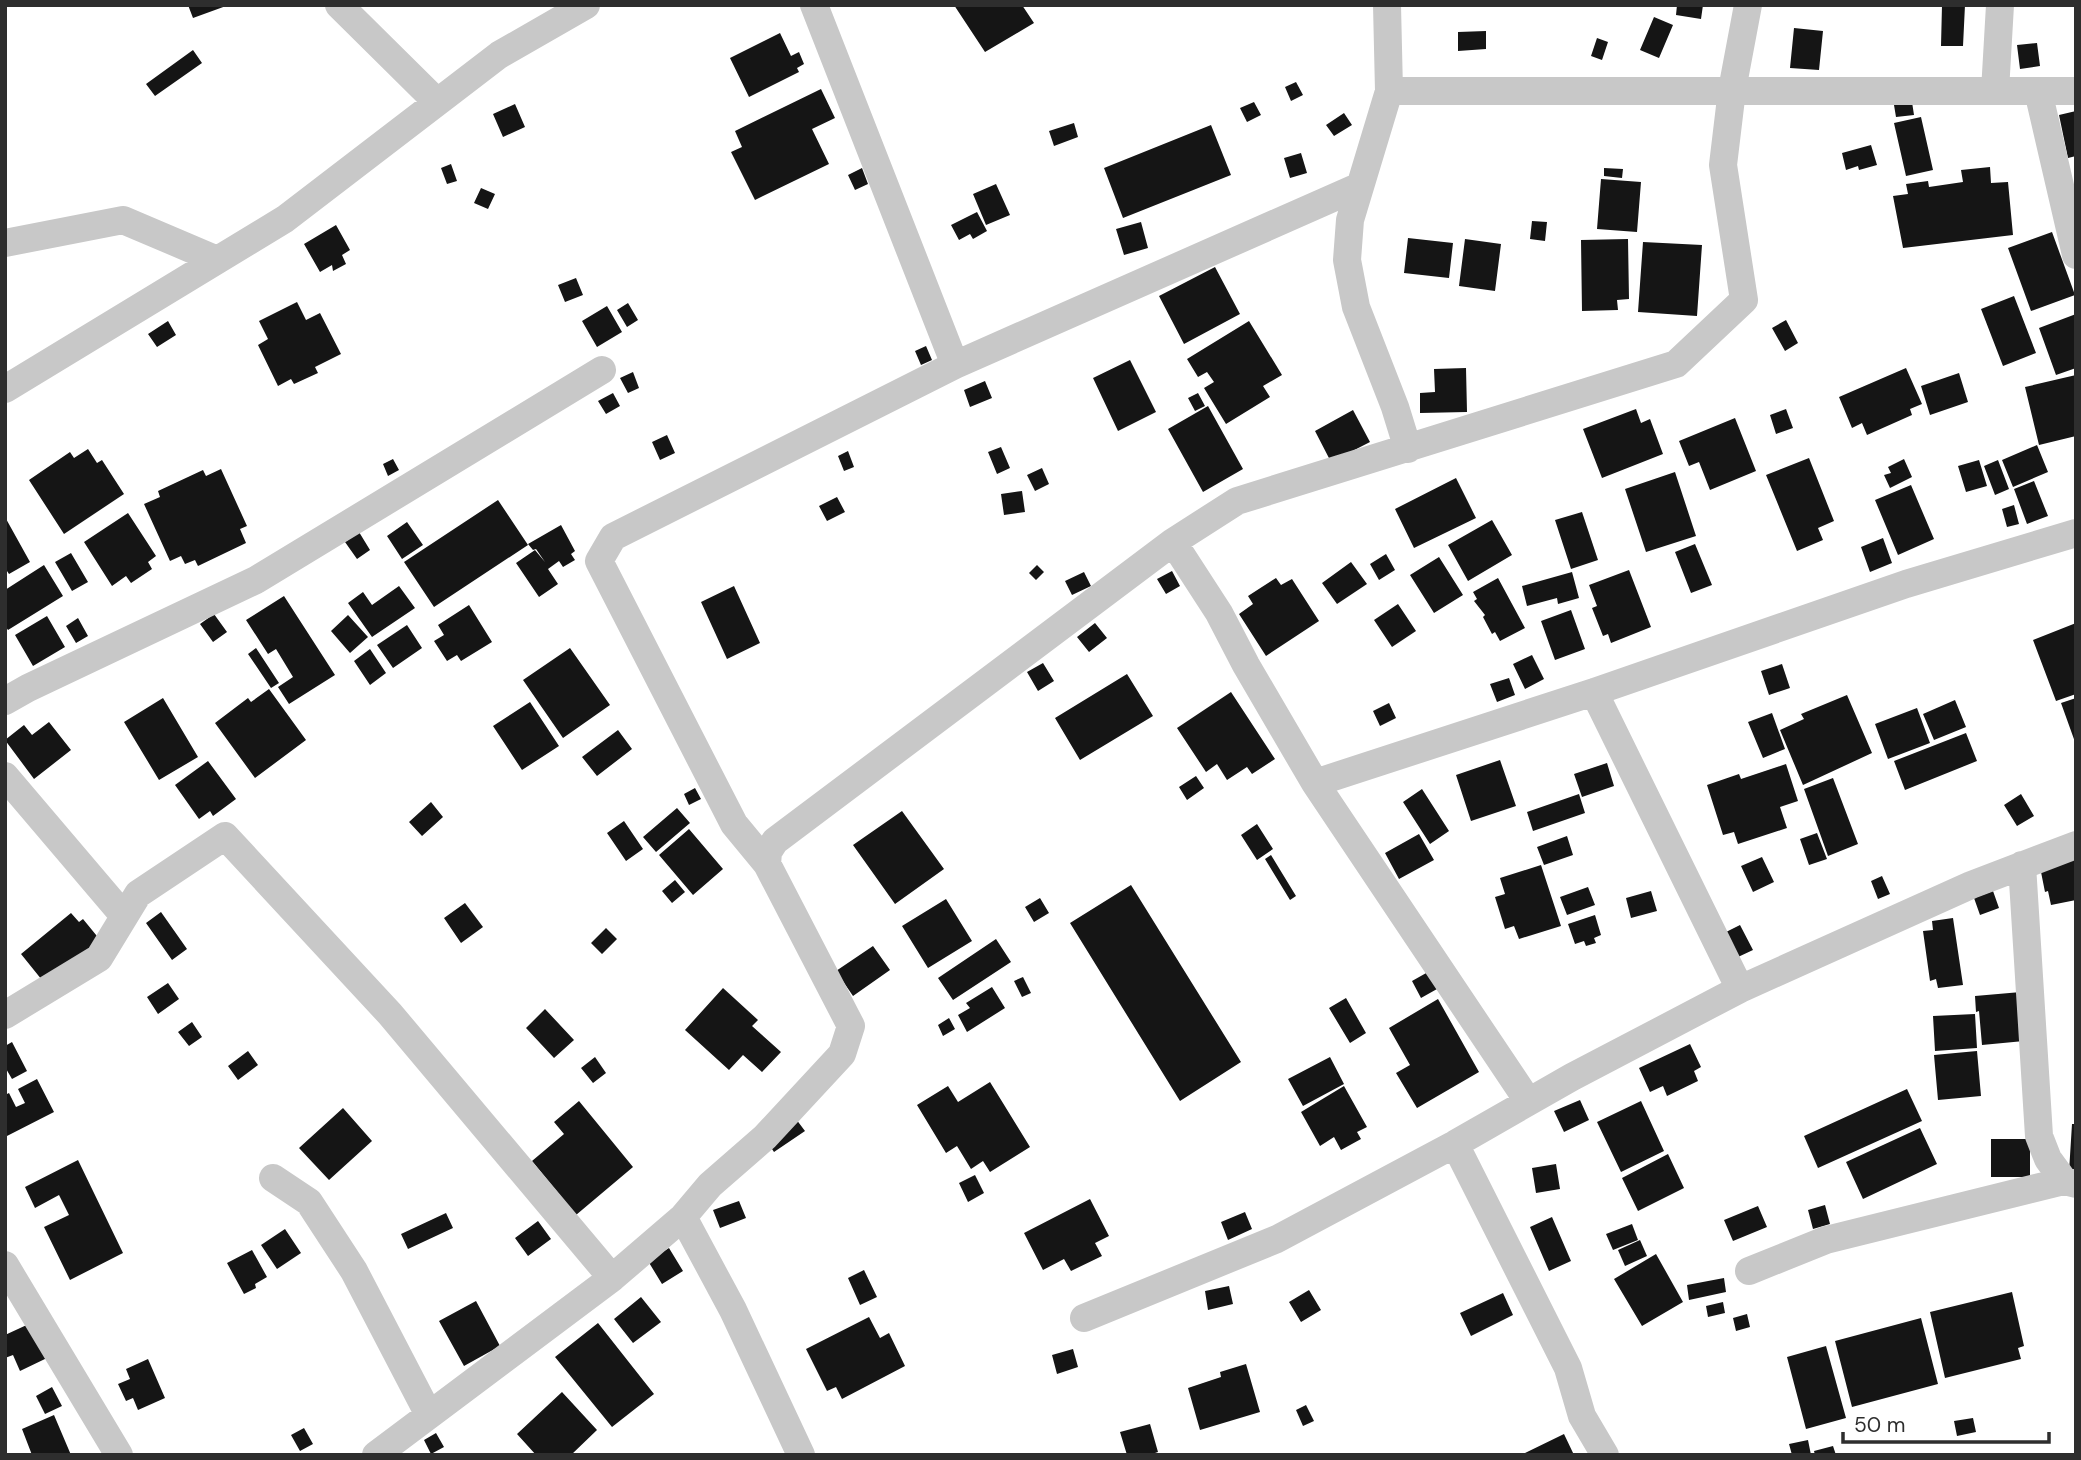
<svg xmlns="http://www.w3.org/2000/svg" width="2081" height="1460" font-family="'DM Sans',sans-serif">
<rect width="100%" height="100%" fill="#fff"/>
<path fill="#151515" d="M188 5H226V6L193 18Z
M954 5H1022L1034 23 985 52Z
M1677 5H1703L1701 19 1676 15Z
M1942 5H1965L1963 46H1941Z
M1654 17 1673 25 1659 58 1640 50Z
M1794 28 1823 31 1819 70 1790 68Z
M1486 31V49L1458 51V32Z
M780 33 791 56 799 52 804 64 797 68 799 72 749 97 730 58Z
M1597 38 1608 42 1602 60 1591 56Z
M2037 43 2040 66 2020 69 2017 45Z
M193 50 202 63 155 96 146 84Z
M1296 82 1303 95 1291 101 1285 87Z
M821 89 835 118 812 129 829 164 755 200 731 152 742 147 735 131Z
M1254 102 1261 115 1247 122 1240 108Z
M1912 102 1914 115 1896 117 1894 105Z
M515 104 525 127 503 137 493 114Z
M2076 111V156L2068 158 2059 115Z
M1344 113 1352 125 1334 136 1326 125Z
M1921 117 1933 170 1906 176 1894 123Z
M1074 123 1078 137 1054 146 1049 131Z
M1211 125 1231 175 1123 218 1104 168Z
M1871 145 1877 165 1859 170 1858 166 1846 170 1842 153Z
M1301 153 1307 173 1290 178 1284 158Z
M451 164 457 181 447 184 441 168Z
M1990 167 1991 183 2008 182 2013 235 1903 248 1893 196 1908 194 1906 184 1928 181 1929 187 1963 182 1961 170Z
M862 168 868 184 855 190 848 175Z
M1604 168 1623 169 1622 178 1604 176Z
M1601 179 1641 182 1637 232 1597 229Z
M996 184 1010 215 986 225 973 194Z
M481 188 495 194 488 209 474 203Z
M977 212 987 231 973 239 970 234 959 240 951 225Z
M1532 221 1547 222 1545 241 1530 239Z
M1141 222 1148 248 1124 255 1116 229Z
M336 225 350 250 342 255 346 264 333 271 332 265 320 272 304 244Z
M2052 232 2075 295 2031 311 2008 248Z
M1408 238 1453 243 1449 278 1404 273Z
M1465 239 1501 244 1495 291 1459 286Z
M1628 239 1629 299 1617 300 1618 310 1582 311 1581 240Z
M1643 242 1702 245 1697 316 1638 312Z
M1215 267 1240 314 1184 344 1159 296Z
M576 278 583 295 565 302 558 285Z
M2014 296 2036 353 2003 366 1981 309Z
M297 302 306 320 320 313 341 354 315 367 318 373 294 384 291 379 278 386 258 345 268 339 259 321Z
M628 303 638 320 627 327 617 310Z
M607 306 622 332 597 347 582 321Z
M2076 314V368L2056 375 2039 328Z
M1786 320 1798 343 1785 351 1772 328Z
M168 321 176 335 157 347 148 334Z
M1249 321 1282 375 1263 386 1270 397 1226 424 1204 388 1214 382 1207 372 1198 377 1187 359Z
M926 346 932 360 921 365 915 351Z
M1130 360 1156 412 1118 431 1093 378Z
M1466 368 1467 412 1420 413V393L1435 392 1434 369Z
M1906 368 1922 404 1910 409 1912 415 1867 435 1862 423 1852 428 1839 397Z
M633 372 639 388 628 393 620 378Z
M1959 373 1968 402 1930 415 1921 386Z
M2076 375V436L2039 445 2025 387Z
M985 381 992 398 970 407 964 390Z
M613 393 620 406 606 414 598 401Z
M1198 393 1205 406 1195 411 1188 398Z
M1208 406 1243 469 1203 492 1168 429Z
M1636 409 1641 423 1650 419 1663 454 1602 478 1583 429Z
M1786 409 1793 428 1776 434 1770 415Z
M1353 410 1370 442 1331 462 1315 431Z
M1735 418 1756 471 1710 490 1699 462 1689 466 1679 441Z
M667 435 675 453 660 460 652 442Z
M2037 445 2048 472 2013 487 2002 460Z
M1001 447 1010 468 997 474 988 452Z
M88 449 97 463 102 460 124 494 64 534 29 480 70 452 74 458Z
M848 451 854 467 844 471 838 456Z
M1809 458 1834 521 1818 528 1823 540 1797 551 1766 475Z
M393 459 399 470 388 476 383 464Z
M1904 459 1912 477 1890 488 1884 475 1891 473 1888 467Z
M1979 460 1987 486 1966 492 1958 466Z
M1998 460 2009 489 1995 495 1984 466Z
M1042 468 1049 484 1035 491 1027 475Z
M221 469 247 526 240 529 246 543 198 566 195 560 185 564 181 556 170 561 144 504 160 497 158 491 203 470 206 476Z
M1675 472 1696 536 1646 552 1625 489Z
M1456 478 1476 518 1414 548 1395 509Z
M2034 481 2048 516 2027 524 2014 489Z
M1911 485 1934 539 1898 555 1875 500Z
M1022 491 1025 512 1004 515 1001 494Z
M837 497 845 512 827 521 819 506Z
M498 500 528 545 434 607 404 562Z
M2014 505 2019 524 2007 527 2002 509Z
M1582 512 1598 560 1571 569 1555 520Z
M128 513 156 556 148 562 152 569 131 583 126 576 112 586 84 542Z
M5 517 30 562 9 574 5 568Z
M1492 520 1512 555 1468 581 1448 545Z
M407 522 423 545 402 559 387 536Z
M561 525 575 551 571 554 575 560 563 567 559 561 548 569 558 584 539 597 516 563 535 550 545 562 536 549 533 550 528 544Z
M359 532 370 550 357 559 345 542Z
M1883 538 1892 563 1870 572 1861 547Z
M1695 544 1712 585 1691 593 1675 552Z
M71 553 88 582 72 591 55 562Z
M1386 554 1395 570 1379 580 1370 564Z
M1439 557 1463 595 1434 613 1410 575Z
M1351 562 1367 584 1337 604 1322 583Z
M44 565 63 596 8 630 5 626V590Z
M1037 565 1044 572 1036 580 1029 573Z
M1629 570 1651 627 1611 643 1608 634 1603 636 1592 608 1597 606 1589 585Z
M1172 571 1180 586 1166 594 1157 579Z
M1084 572 1091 586 1072 595 1065 581Z
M1572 572 1579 598 1558 604 1557 598 1527 606 1522 586Z
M1276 578 1281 585 1292 579 1319 621 1266 656 1239 614 1253 604 1248 596Z
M1498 578 1525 628 1500 641 1495 632 1492 634 1483 617 1485 615 1474 601 1477 599 1473 592Z
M399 586 415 608 372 637 348 603 363 592 372 605Z
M734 586 760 643 727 659 701 602Z
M284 596 335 675 289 704 278 687 293 677 276 649 268 654 246 620Z
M1398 604 1416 631 1392 647 1374 620Z
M469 605 492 642 461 661 457 655 447 661 434 641 444 635 438 625Z
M1571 610 1585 649 1555 660 1541 621Z
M214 614 227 632 213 642 200 624Z
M348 615 368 637 350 653 331 631Z
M47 616 65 647 33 666 15 635Z
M78 618 88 636 76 643 66 626Z
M1095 623 1107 638 1089 652 1077 637Z
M2076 623V694L2056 701 2033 640Z
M407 625 422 648 393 668 377 645Z
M256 648 279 683 271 688 248 654Z
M570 648 610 705 563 738 523 680Z
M370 649 386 673 370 685 354 661Z
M1532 655 1544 679 1525 689 1513 664Z
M1043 663 1054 681 1038 691 1027 672Z
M1782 664 1790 688 1769 695 1761 671Z
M1127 674 1153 716 1080 760 1055 718Z
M1509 678 1515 695 1497 702 1490 684Z
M269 689 306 740 255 778 215 723 248 698 251 702Z
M1231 692 1275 759 1252 774 1247 767 1227 780 1217 764 1206 772 1177 728Z
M1847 695 1872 753 1803 785 1780 730 1804 719 1801 714Z
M163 698 198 757 159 780 124 722Z
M2076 698V742H2075L2061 703Z
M1955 700 1966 727 1934 740 1923 714Z
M530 702 559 746 522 770 493 726Z
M1389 703 1396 718 1380 726 1373 711Z
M1917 708 1930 743 1888 759 1875 724Z
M1772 713 1785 749 1763 758 1748 722Z
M49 722 71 750 34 779 5 740 24 725 32 735Z
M618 730 632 749 597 776 582 757Z
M1966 733 1977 761 1905 790 1894 761Z
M1500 760 1516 806 1471 821 1456 775Z
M208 761 236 799 213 816 210 811 199 819 175 785Z
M1607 763 1614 786 1582 797 1574 774Z
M1786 764 1798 801 1780 807 1787 828 1738 844 1734 832 1723 835 1707 785 1739 774 1741 779Z
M1196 776 1204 788 1187 800 1179 787Z
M1833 778 1858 844 1828 856 1804 789Z
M695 788 701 799 689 805 684 794Z
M1422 789 1449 831 1430 844 1403 802Z
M1579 794 1585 813 1533 831 1527 812Z
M2021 794 2034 816 2017 826 2004 805Z
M431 802 443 817 422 836 409 822Z
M677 808 690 823 656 852 643 837Z
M902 811 944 869 895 904 853 845Z
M624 821 643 849 626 861 607 833Z
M1257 824 1273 849 1257 860 1241 835Z
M689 829 723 869 693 895 659 855Z
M1817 833 1827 859 1809 865 1800 839Z
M1419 834 1434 860 1399 879 1385 853Z
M1567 836 1573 855 1544 865 1537 847Z
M2076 854V900L2051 905 2048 891 2045 892 2039 862Z
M1271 855 1296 896 1290 900 1265 859Z
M1762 857 1774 882 1753 892 1741 866Z
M1541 865 1561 926 1519 939 1514 926 1505 929 1495 897 1505 894 1500 878Z
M1882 876 1890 894 1878 899 1871 881Z
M675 880 685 892 672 903 662 891Z
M1131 885 1241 1062 1180 1101 1070 923Z
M1588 887 1595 905 1567 915 1560 897Z
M1651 891 1657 911 1631 918 1626 898Z
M1993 891 1999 908 1980 915 1974 898Z
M1040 898 1049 913 1034 922 1025 907Z
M946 899 972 941 928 968 902 926Z
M465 903 483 927 461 943 444 918Z
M161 912 187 949 172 960 146 923Z
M71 913 79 922 83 919 101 941 46 985 21 954Z
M1595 915 1601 935 1594 938 1596 943 1586 946 1584 941 1575 944 1568 924Z
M1953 918 1963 985 1938 988 1936 979 1930 981 1923 931 1933 930 1932 921Z
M1740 925 1753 950 1738 957 1726 932Z
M606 928 617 939 602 954 591 943Z
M996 939 1011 962 953 1000 938 978Z
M873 946 890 970 853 996 836 971Z
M1428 972 1437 989 1421 998 1412 981Z
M1023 977 1031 993 1022 997 1014 981Z
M168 983 179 999 158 1014 147 997Z
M992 987 1005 1008 967 1032 958 1015 970 1008 966 1003Z
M723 988 758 1020 752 1026 781 1052 762 1072 743 1055 729 1070 685 1030Z
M2021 992 2024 1041 1982 1045 1979 1011 1976 1012 1975 996Z
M1346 998 1366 1033 1350 1043 1329 1008Z
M1438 999 1479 1072 1417 1108 1396 1073 1410 1065 1389 1028Z
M545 1009 574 1040 554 1058 526 1028Z
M1975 1014 1977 1048 1935 1051 1933 1016Z
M949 1018 955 1029 943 1036 938 1025Z
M192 1022 202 1037 189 1046 178 1032Z
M12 1042 27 1071 12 1079 5 1067V1046Z
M1690 1044 1701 1067 1694 1071 1698 1081 1667 1096 1663 1086 1650 1092 1639 1068Z
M248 1051 258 1065 238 1080 228 1066Z
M1977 1051 1981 1096 1938 1100 1934 1055Z
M595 1057 606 1073 593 1083 581 1068Z
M1330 1057 1344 1084 1303 1106 1288 1079Z
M37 1079 54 1112 5 1137V1095L9 1093 16 1107 25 1103 18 1089Z
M990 1082 1030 1147 990 1172 983 1161 971 1169 957 1146 946 1153 917 1105 948 1086 958 1102Z
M1344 1086 1367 1127 1357 1132 1361 1139 1341 1150 1334 1137 1320 1146 1301 1112Z
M1907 1089 1922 1121 1818 1168 1804 1136Z
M1580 1100 1589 1120 1564 1132 1554 1111Z
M579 1101 633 1167 576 1215 532 1161 564 1134 554 1122Z
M1641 1101 1664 1151 1621 1172 1597 1122Z
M343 1108 372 1141 329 1180 299 1148Z
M796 1119 805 1131 774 1152 766 1140Z
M2072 1124H2076V1173L2069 1172Z
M1920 1128 1937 1164 1863 1199 1846 1162Z
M1991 1139H2030V1177H1991Z
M1668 1154 1684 1188 1638 1211 1622 1178Z
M78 1160 123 1253 70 1280 44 1227 69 1215 59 1195 35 1208 25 1187Z
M1556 1164 1560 1189 1536 1193 1532 1168Z
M975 1175 984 1193 968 1202 959 1183Z
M1090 1199 1109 1236 1095 1243 1102 1256 1071 1271 1064 1259 1043 1270 1024 1233Z
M739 1201 746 1218 720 1228 713 1210Z
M1825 1205 1830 1224 1813 1229 1808 1210Z
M1758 1206 1767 1227 1733 1241 1724 1220Z
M1245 1212 1252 1229 1228 1240 1221 1222Z
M446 1213 453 1228 408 1249 401 1234Z
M1552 1217 1571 1261 1549 1271 1530 1227Z
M538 1221 551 1239 528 1256 515 1238Z
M1632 1224 1638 1240 1613 1250 1606 1234Z
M285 1229 301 1253 277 1269 261 1245Z
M1640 1240 1647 1256 1625 1266 1618 1250Z
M669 1248 683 1271 662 1284 648 1261Z
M252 1250 267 1277 255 1284 256 1288 244 1294 227 1263Z
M1656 1254 1683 1302 1642 1326 1614 1279Z
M864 1270 877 1297 860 1305 848 1278Z
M1724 1278 1726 1292 1689 1300 1687 1285Z
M1229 1286 1233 1304 1208 1310 1205 1291Z
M1309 1290 1321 1310 1301 1322 1289 1302Z
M2012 1292 2024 1346 2018 1348 2021 1359 1945 1378 1930 1312Z
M1503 1293 1513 1315 1471 1336 1460 1313Z
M641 1297 661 1322 633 1343 614 1319Z
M476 1301 500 1346 464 1366 439 1321Z
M1723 1302 1725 1313 1708 1317 1706 1306Z
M1747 1314 1750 1327 1736 1331 1733 1318Z
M869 1317 880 1338 889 1333 905 1366 842 1399 836 1387 827 1391 806 1349Z
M1921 1318 1938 1384 1852 1407 1835 1341Z
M31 1323 47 1358 20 1371 13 1355 5 1358V1335Z
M598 1323 654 1394 612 1427 555 1357Z
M1826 1346 1846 1418 1806 1429 1787 1357Z
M1073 1349 1078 1367 1057 1374 1052 1355Z
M148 1359 165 1398 138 1410 133 1398 126 1401 118 1384 130 1379 126 1369Z
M1246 1364 1260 1412 1200 1430 1188 1388 1221 1377 1220 1372Z
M52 1387 62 1406 45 1414 36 1396Z
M562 1392 597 1430 571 1455H536L517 1434Z
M1306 1405 1314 1421 1303 1426 1296 1410Z
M54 1415 71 1455H32L22 1429Z
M1973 1418 1976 1432 1957 1436 1954 1421Z
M1150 1424 1158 1452 1149 1455H1127L1120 1432Z
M304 1428 313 1444 300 1451 291 1435Z
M436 1433 444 1447 431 1454 424 1440Z
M1564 1434 1574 1455H1521Z
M1808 1440 1811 1455H1792L1789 1444Z
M1833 1446 1836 1455H1815L1814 1451Z"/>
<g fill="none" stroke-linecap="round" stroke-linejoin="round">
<path stroke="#c8c8c8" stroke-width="28" d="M339 5 437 102
M814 5 955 365 1360 186
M1387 5 1389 91 1350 220 1347 260 1356 307 1395 407 1408 449
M1389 91H2076
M1995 91 2000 5
M2038 91 2076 255
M5 243 123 220 217 260
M5 389 285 219 499 55 586 5
M1173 542 1219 613 1246 665 1315 783 1528 1101
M1594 692 1740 989
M5 701 28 688 256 580 602 370
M5 776 124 916
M1315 783 1594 692 1906 584 2076 533
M767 864 734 824 599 561 613 537 955 365
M2022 865 2039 1136 2048 1159 2064 1181 2076 1184
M5 1015 99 958 138 894 225 836 390 1014 612 1278
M1455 1144 1568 1368 1582 1416 1605 1455
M273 1178 309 1202 354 1271 429 1415
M5 1265 119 1455
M1749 1271 1826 1240 2064 1181
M1084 1318 1277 1239 1455 1144 1572 1077 1740 989 1971 885 2076 845
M376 1455 612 1278 683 1217
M801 1455 733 1310 683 1217 710 1185 765 1137 842 1054 851 1026 767 864 768 852 775 841 1173 542 1237 501 1676 364 1744 300 1723 165 1732 90 1748 5"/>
</g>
<rect width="2081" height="1460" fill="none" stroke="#2e2e2e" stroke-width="14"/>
<path d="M1843 1432v10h206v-10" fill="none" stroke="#2e2e2e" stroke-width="3.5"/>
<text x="1854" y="1432" font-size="21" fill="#2e2e2e" stroke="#ffffff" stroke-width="5" paint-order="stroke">50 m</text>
</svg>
